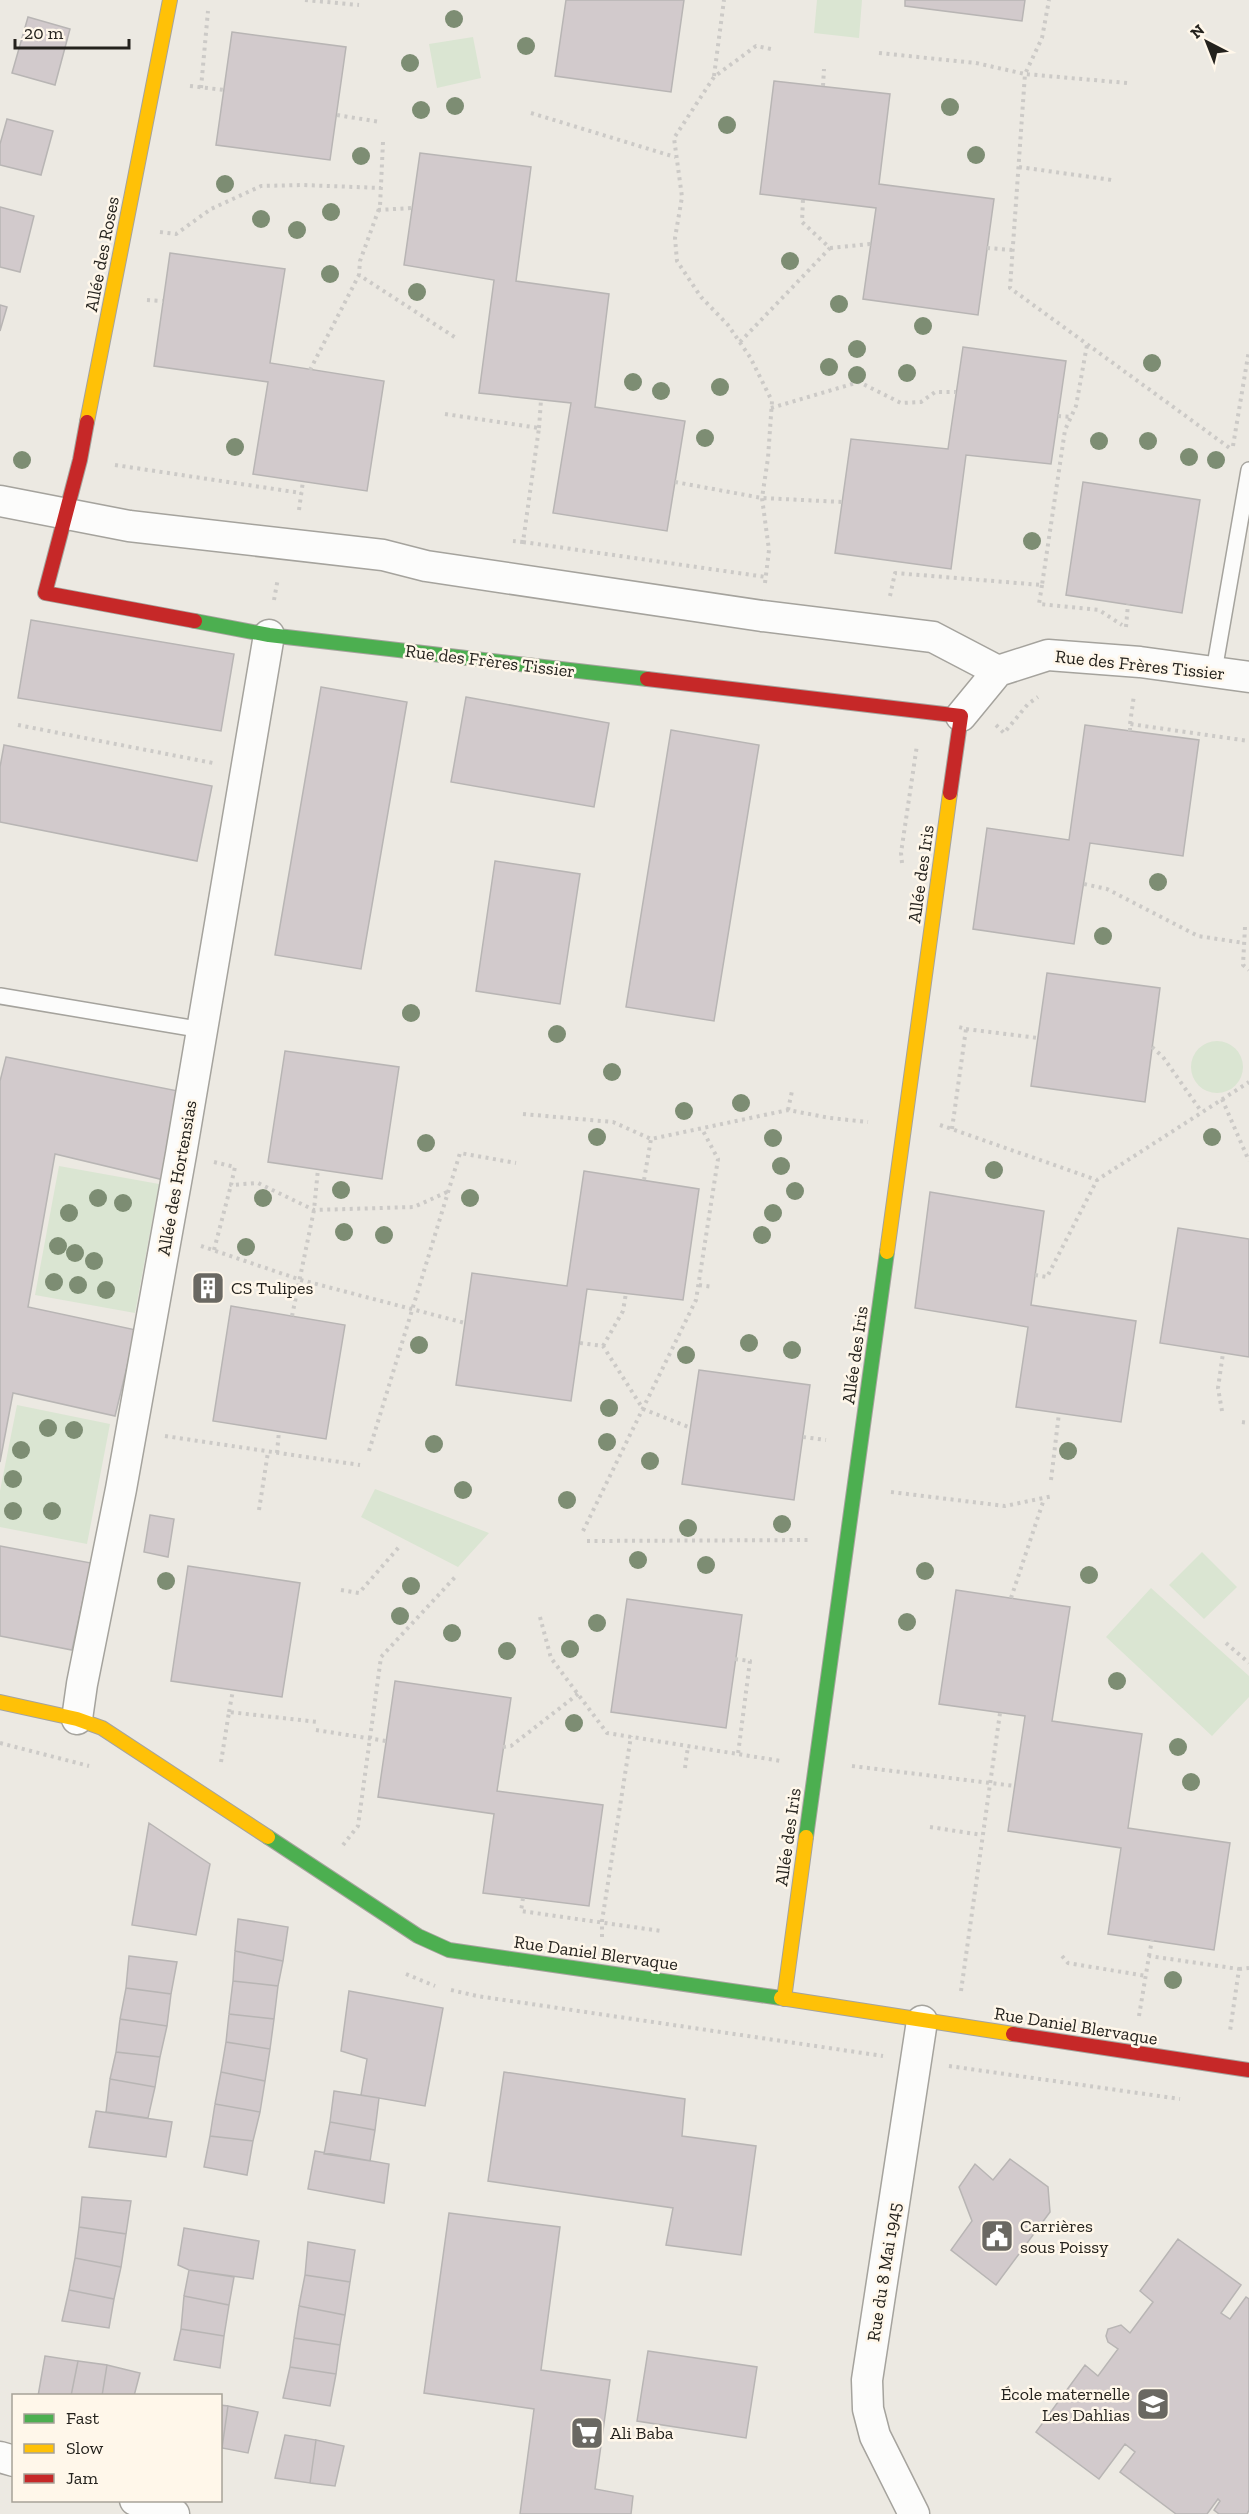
<svg xmlns="http://www.w3.org/2000/svg" width="1249" height="2514" font-family="'Zilla Slab',serif">
<rect width="100%" height="100%" fill="#ece9e2"/>
<path fill="#dae5d2" d="M817 0H862L859 38 814 33Z
M473 37 481 78 437 88 429 44Z
M1191 1067a26 26 0 1 1 52 0a26 26 0 1 1-52 0Z
M59 1166 159 1184 135 1313 35 1295Z
M17 1405 110 1424 87 1544 0 1527V1491Z
M375 1489 489 1533 458 1567 361 1517Z
M1202 1552 1237 1587 1204 1619 1169 1585Z
M1151 1588 1249 1676V1697L1212 1736 1106 1637Z"/>
<path fill="#d2cacc" stroke="#b8b5b4" stroke-width="1.5" d="M566 0H684L671 92 555 76Z
M905 0H1025L1022 21 905 6Z
M28 17 70 29 55 85 12 73Z
M232 32 346 47 330 160 216 145Z
M774 81 890 94 879 184 994 199 978 315 863 299 876 208 760 194Z
M7 119 53 131 41 175 0 165V144Z
M420 153 531 167 516 281 609 294 595 407 685 421 667 531 553 513 571 403 479 393 494 280 404 265Z
M0 207 34 216 20 272 0 267Z
M170 253 285 269 270 363 384 381 367 491 253 474 268 382 154 366Z
M0 305 7 307 0 331Z
M963 347 1066 361 1051 464 966 455 951 569 835 553 851 439 948 449Z
M1083 482 1200 500 1182 613 1066 595Z
M31 620 234 654 221 731 18 698Z
M321 687 407 702 361 969 275 955Z
M466 697 609 723 594 807 451 782Z
M1085 725 1199 740 1183 856 1090 843 1074 944 973 929 987 828 1069 840Z
M671 730 759 745 714 1021 626 1007Z
M4 745 212 786 197 861 0 822V767Z
M495 861 580 874 560 1004 476 991Z
M1047 973 1160 988 1145 1102 1031 1086Z
M285 1051 399 1067 382 1179 268 1162Z
M6 1057 178 1091 164 1180 55 1154 28 1307 136 1330 115 1416 13 1393 0 1462V1081Z
M584 1171 699 1189 683 1300 587 1289 571 1401 456 1385 472 1273 567 1286Z
M930 1192 1044 1211 1031 1305 1136 1321 1121 1422 1016 1407 1028 1327 915 1308Z
M1178 1228 1249 1239V1357L1160 1343Z
M203 1276 218 1278 214 1299 199 1297Z
M231 1306 345 1325 326 1439 213 1421Z
M699 1370 810 1385 794 1500 682 1484Z
M150 1515 174 1519 168 1557 144 1552Z
M0 1546 91 1563 72 1650 0 1636Z
M188 1566 300 1583 282 1697 171 1681Z
M956 1590 1070 1607 1052 1721 1142 1734 1128 1828 1230 1843 1214 1950 1108 1934 1121 1848 1008 1831 1025 1716 939 1704Z
M627 1599 742 1615 726 1728 611 1712Z
M395 1681 511 1698 497 1791 603 1805 589 1906 483 1893 494 1814 378 1797Z
M149 1823 210 1864 196 1935 132 1925Z
M238 1919 288 1927 283 1961 235 1951Z
M235 1951 283 1961 278 1986 233 1981Z
M129 1956 177 1962 171 1994 126 1988Z
M233 1981 278 1986 274 2019 229 2014Z
M126 1988 171 1994 167 2026 120 2019Z
M349 1991 443 2008 425 2106 361 2095 367 2059 341 2051Z
M229 2014 274 2019 270 2049 226 2042Z
M120 2019 167 2026 160 2057 116 2052Z
M226 2042 270 2049 265 2081 221 2072Z
M116 2052 160 2057 155 2087 110 2079Z
M221 2072 265 2081 260 2112 215 2104Z
M504 2072 685 2099 682 2136 756 2146 741 2255 666 2245 673 2208 488 2181Z
M110 2079 155 2087 148 2118 106 2112Z
M334 2091 379 2098 375 2130 330 2122Z
M215 2104 260 2112 253 2141 210 2136Z
M96 2111 172 2122 166 2157 89 2147Z
M330 2122 375 2130 370 2161 324 2154Z
M210 2136 253 2141 247 2175 204 2167Z
M315 2151 389 2164 384 2203 308 2189Z
M1010 2159 1048 2187 1050 2212 996 2285 951 2250 972 2221 959 2187 975 2164 993 2180Z
M82 2197 131 2201 126 2234 79 2227Z
M449 2213 560 2227 541 2370 610 2380 595 2489 633 2496 631 2514H520L534 2409 424 2393Z
M79 2227 126 2234 121 2267 75 2258Z
M184 2228 259 2241 253 2279 189 2270 178 2265Z
M1178 2239 1241 2285 1221 2313 1230 2319 1246 2297 1249 2299V2510L1247 2514H1219L1214 2510 1220 2501 1218 2499 1207 2514H1176L1120 2472 1135 2452 1125 2444 1099 2479 1036 2432 1085 2365 1098 2376 1118 2349 1108 2342 1106 2336 1108 2329 1121 2325 1130 2333 1153 2302 1140 2291Z
M308 2242 355 2250 350 2282 305 2275Z
M75 2258 121 2267 114 2299 69 2290Z
M189 2270 234 2277 229 2305 184 2296Z
M305 2275 350 2282 345 2315 299 2306Z
M69 2290 114 2299 109 2328 62 2321Z
M184 2296 229 2305 224 2336 181 2329Z
M299 2306 345 2315 340 2345 294 2338Z
M181 2329 224 2336 220 2368 174 2360Z
M294 2338 340 2345 336 2374 290 2367Z
M648 2351 757 2367 746 2438 637 2421Z
M45 2356 78 2361 71 2396H38Z
M78 2361 107 2365 102 2396H71Z
M107 2365 140 2373 134 2396H102Z
M290 2367 336 2374 330 2406 283 2398Z
M220 2405 228 2406 222 2448H220Z
M228 2406 258 2412 248 2453 222 2448Z
M285 2435 316 2440 310 2483 275 2478Z
M316 2440 344 2446 335 2486 310 2483Z"/>
<g fill="none" stroke-linecap="round" stroke-linejoin="round">
<g stroke="#a5a39d" stroke-width="18">
<path id="lane" d="M1214 671 1249 470
M0 996 203 1030"/>
</g>
<g stroke="#a5a39d" stroke-width="33">
<path id="street" d="M0 501 129 526 383 555 426 566 762 616 933 637 998 671
M961 716 998 671 1048 655 1140 662 1249 677
M77 1719 82 1684 121 1489 181 1154 269 635
M0 2457 14 2461
M135 2500 174 2514
M914 2514 875 2436 868 2409 867 2380 922 2021"/>
</g>
<g stroke="#a5a39d" stroke-width="16">
<path id="fast" d="M195 621 269 635 647 679
M268 1837 418 1936 449 1950 781 1998
M806 1837 887 1252"/>
</g>
<g stroke="#a5a39d" stroke-width="16">
<path id="slow" d="M87 422 170 0
M887 1252 950 793
M0 1702 77 1719 102 1728 268 1837
M781 1998 1013 2034
M784 1999 806 1837"/>
</g>
<g stroke="#a5a39d" stroke-width="16">
<path id="jam" d="M87 422 80 460 45 593 195 621
M647 679 961 716 950 793
M1013 2034 1249 2070"/>
</g>
<path stroke="#cccac7" stroke-width="4" stroke-dasharray="3 4.5" stroke-linecap="butt" d="M305 0 359 5
M879 53 976 63 1025 74 1042 38 1049 0
M714 76 724 0
M1127 83 1025 74 1010 288 1231 449
M190 86 224 90
M823 86 824 69
M201 88 208 11
M531 113 675 157
M337 115 380 122
M383 142 380 206 360 261 359 275 456 338
M1019 167 1112 180
M378 210 412 208
M160 232 176 234 211 209 261 186 303 185 381 188
M830 248 871 244
M987 248 1012 250
M147 300 163 301
M740 342 830 248 802 222 803 199
M310 370 359 275
M771 408 859 382 901 403 921 402 935 392H956
M445 414 539 428 523 542 513 541
M1058 416 1071 417
M539 428 541 400
M1233 446 1249 350
M115 465 301 493
M675 482 762 498 842 502
M299 510 303 481
M523 542 766 577
M765 583 769 550 762 498 768 458 772 401 750 357 728 325 701 297 677 261 675 238 682 197 674 138 714 77 756 46 771 49
M1042 585 1039 604 1099 610 1122 625
M890 596 895 573 1042 585 1065 430 1076 406 1087 345
M274 600 278 578
M1126 627 1128 604
M1130 724 1134 695
M18 725 213 763
M996 725 1004 733 1028 704 1038 697
M1130 731V724L1249 741
M902 863 901 853 917 745
M1084 884 1107 889 1198 936 1244 943
M1245 927 1243 965 1249 970
M966 1029 1038 1038
M1152 1047 1163 1057 1201 1111
M1222 1099 1249 1161
M788 1110 792 1091
M523 1114 613 1122 651 1139 788 1110 830 1118 868 1122
M940 1125 1097 1180 1249 1082
M952 1129 966 1029 955 1026
M214 1162 235 1167 231 1185 258 1183 314 1210 414 1207 447 1192
M644 1180 651 1139
M201 1246 301 1280 465 1323
M214 1250 231 1185
M1035 1275 1047 1277 1097 1180
M699 1285 713 1287
M292 1316 314 1210 318 1169
M580 1343 603 1346 643 1409 691 1428
M603 1346 623 1311 626 1293
M1222 1411 1218 1388 1223 1353
M1242 1422 1249 1423
M165 1436 360 1465
M803 1437 826 1440
M369 1451 460 1153 516 1163
M277 1453 279 1431
M1051 1480 1059 1413
M891 1492 1005 1506 1053 1496
M259 1510 268 1452
M583 1531 696 1300 718 1159 702 1129
M587 1541 812 1540
M341 1590 359 1593 399 1547
M1011 1598 1044 1499
M540 1617 551 1658 607 1733 781 1761
M1226 1643 1249 1663
M735 1659 750 1661 738 1754
M229 1712 233 1690
M316 1730 386 1741
M0 1743 89 1766
M503 1747 511 1746 578 1694
M221 1762 229 1712 318 1722
M852 1766 1015 1786
M685 1768 688 1746
M930 1827 982 1835
M343 1845 358 1826 381 1657 456 1576
M523 1898 521 1911 661 1931
M602 1937V1921L631 1736
M1062 1956 1068 1963 1146 1976
M1149 1956 1152 1940
M1239 1969 1249 1968
M406 1974 435 1986
M451 1990 477 1996 883 2056
M961 1991 1000 1713
M1139 2016 1149 1956 1239 1969 1230 2031
M949 2066 1180 2099"/>
<use href="#lane" stroke="#fcfcfb" stroke-width="15"/>
<use href="#street" stroke="#fcfcfb" stroke-width="30"/>
<use href="#fast" stroke="#4caf50" stroke-width="14"/>
<use href="#slow" stroke="#ffc107" stroke-width="14"/>
<use href="#jam" stroke="#c62828" stroke-width="14"/>
</g>
<g fill="#7d8d73">
<circle cx="454" cy="19" r="9"/>
<circle cx="526" cy="46" r="9"/>
<circle cx="410" cy="63" r="9"/>
<circle cx="455" cy="106" r="9"/>
<circle cx="950" cy="107" r="9"/>
<circle cx="421" cy="110" r="9"/>
<circle cx="727" cy="125" r="9"/>
<circle cx="976" cy="155" r="9"/>
<circle cx="361" cy="156" r="9"/>
<circle cx="225" cy="184" r="9"/>
<circle cx="331" cy="212" r="9"/>
<circle cx="261" cy="219" r="9"/>
<circle cx="297" cy="230" r="9"/>
<circle cx="790" cy="261" r="9"/>
<circle cx="330" cy="274" r="9"/>
<circle cx="417" cy="292" r="9"/>
<circle cx="839" cy="304" r="9"/>
<circle cx="923" cy="326" r="9"/>
<circle cx="857" cy="349" r="9"/>
<circle cx="1152" cy="363" r="9"/>
<circle cx="829" cy="367" r="9"/>
<circle cx="907" cy="373" r="9"/>
<circle cx="857" cy="375" r="9"/>
<circle cx="633" cy="382" r="9"/>
<circle cx="720" cy="387" r="9"/>
<circle cx="661" cy="391" r="9"/>
<circle cx="705" cy="438" r="9"/>
<circle cx="1099" cy="441" r="9"/>
<circle cx="1148" cy="441" r="9"/>
<circle cx="235" cy="447" r="9"/>
<circle cx="1189" cy="457" r="9"/>
<circle cx="22" cy="460" r="9"/>
<circle cx="1216" cy="460" r="9"/>
<circle cx="1032" cy="541" r="9"/>
<circle cx="1158" cy="882" r="9"/>
<circle cx="1103" cy="936" r="9"/>
<circle cx="411" cy="1013" r="9"/>
<circle cx="557" cy="1034" r="9"/>
<circle cx="612" cy="1072" r="9"/>
<circle cx="741" cy="1103" r="9"/>
<circle cx="684" cy="1111" r="9"/>
<circle cx="597" cy="1137" r="9"/>
<circle cx="1212" cy="1137" r="9"/>
<circle cx="773" cy="1138" r="9"/>
<circle cx="426" cy="1143" r="9"/>
<circle cx="781" cy="1166" r="9"/>
<circle cx="994" cy="1170" r="9"/>
<circle cx="341" cy="1190" r="9"/>
<circle cx="795" cy="1191" r="9"/>
<circle cx="98" cy="1198" r="9"/>
<circle cx="263" cy="1198" r="9"/>
<circle cx="470" cy="1198" r="9"/>
<circle cx="123" cy="1203" r="9"/>
<circle cx="69" cy="1213" r="9"/>
<circle cx="773" cy="1213" r="9"/>
<circle cx="344" cy="1232" r="9"/>
<circle cx="384" cy="1235" r="9"/>
<circle cx="762" cy="1235" r="9"/>
<circle cx="58" cy="1246" r="9"/>
<circle cx="246" cy="1247" r="9"/>
<circle cx="75" cy="1253" r="9"/>
<circle cx="94" cy="1261" r="9"/>
<circle cx="54" cy="1282" r="9"/>
<circle cx="78" cy="1285" r="9"/>
<circle cx="106" cy="1290" r="9"/>
<circle cx="749" cy="1343" r="9"/>
<circle cx="419" cy="1345" r="9"/>
<circle cx="792" cy="1350" r="9"/>
<circle cx="686" cy="1355" r="9"/>
<circle cx="609" cy="1408" r="9"/>
<circle cx="48" cy="1428" r="9"/>
<circle cx="74" cy="1430" r="9"/>
<circle cx="607" cy="1442" r="9"/>
<circle cx="434" cy="1444" r="9"/>
<circle cx="21" cy="1450" r="9"/>
<circle cx="1068" cy="1451" r="9"/>
<circle cx="650" cy="1461" r="9"/>
<circle cx="13" cy="1479" r="9"/>
<circle cx="463" cy="1490" r="9"/>
<circle cx="567" cy="1500" r="9"/>
<circle cx="13" cy="1511" r="9"/>
<circle cx="52" cy="1511" r="9"/>
<circle cx="782" cy="1524" r="9"/>
<circle cx="688" cy="1528" r="9"/>
<circle cx="638" cy="1560" r="9"/>
<circle cx="706" cy="1565" r="9"/>
<circle cx="925" cy="1571" r="9"/>
<circle cx="1089" cy="1575" r="9"/>
<circle cx="166" cy="1581" r="9"/>
<circle cx="411" cy="1586" r="9"/>
<circle cx="400" cy="1616" r="9"/>
<circle cx="907" cy="1622" r="9"/>
<circle cx="597" cy="1623" r="9"/>
<circle cx="452" cy="1633" r="9"/>
<circle cx="570" cy="1649" r="9"/>
<circle cx="507" cy="1651" r="9"/>
<circle cx="1117" cy="1681" r="9"/>
<circle cx="574" cy="1723" r="9"/>
<circle cx="1178" cy="1747" r="9"/>
<circle cx="1191" cy="1782" r="9"/>
<circle cx="1173" cy="1980" r="9"/>
</g>
<defs>
<g id="building-square" transform="scale(1.725)"><rect x="-9" y="-9" width="18" height="18" rx="4" fill="#6a6862" stroke="#fff7ea"/><path d="M-4-6H4V6H1V3H-1V6H-4ZM-2.5-4.3h1.7v1.8h-1.7ZM.8-4.3h1.7v1.8H.8ZM-2.5-1h1.7V.8h-1.7ZM.8-1h1.7V.8H.8Z" fill="#fff"/></g>
<g id="civic-square" transform="scale(1.725)"><rect x="-9" y="-9" width="18" height="18" rx="4" fill="#6a6862" stroke="#fff7ea"/><path d="M-.6-6.5H3V-4.5H.6V-3L4-1V1h2V6H-6V1h2V-1L-.6-3ZM-1.2 2.5V6h2.4V2.5Z" fill="#fff"/></g>
<g id="school-square" transform="scale(1.725)"><rect x="-9" y="-9" width="18" height="18" rx="4" fill="#6a6862" stroke="#fff7ea"/><path d="M0-5L7-2L0 1L-7-2ZM-4 1L0 2.5L4 1V4Q0 6-4 4Z" fill="#fff"/></g>
<g id="supermarket-square" transform="scale(1.725)"><rect x="-9" y="-9" width="18" height="18" rx="4" fill="#6a6862" stroke="#fff7ea"/><path d="M-6-5.5h2.5l.6 2H6L4.5 2H-2.5L-4.4-4H-6ZM-1.5 3.2a1.3 1.3 0 1 0 .1 0ZM3 3.2a1.3 1.3 0 1 0 .1 0Z" fill="#fff"/></g>
</defs>
<g fill-rule="evenodd">
<use href="#building-square" x="208" y="1288"/>
<use href="#civic-square" x="997" y="2236"/>
<use href="#school-square" x="1153" y="2404"/>
<use href="#supermarket-square" x="587" y="2433"/>
</g>
<g text-anchor="middle" stroke-width="5" stroke-linejoin="round" paint-order="stroke">
<g font-size="18" fill="#24221d" stroke="#fff7ea">
<text transform="translate(102 254) rotate(-79)" y="6">Allée des Roses</text>
<text transform="translate(490 661) rotate(7)" y="6">Rue des Frères Tissier</text>
<text transform="translate(1140 665) rotate(6)" y="6">Rue des Frères Tissier</text>
<text transform="translate(921 874) rotate(-82)" y="6">Allée des Iris</text>
<text transform="translate(177 1178) rotate(-80)" y="6">Allée des Hortensias</text>
<text transform="translate(855 1355) rotate(-82)" y="6">Allée des Iris</text>
<text transform="translate(788 1837) rotate(-82)" y="6">Allée des Iris</text>
<text transform="translate(596 1953) rotate(8)" y="6">Rue Daniel Blervaque</text>
<text transform="translate(1076 2026) rotate(9)" y="6">Rue Daniel Blervaque</text>
<text transform="translate(884 2272) rotate(-81)" y="6">Rue du 8 Mai 1945</text>
</g>
<g font-size="18" fill="#24221d" stroke="#fff7ea" text-anchor="start">
<text x="231" y="1294">CS Tulipes</text>
<text x="1020" y="2232">Carrières<tspan x="1020" dy="21">sous Poissy</tspan></text>
<text x="1130" y="2400" text-anchor="end">École maternelle<tspan x="1130" dy="21">Les Dahlias</tspan></text>
<text x="610" y="2439">Ali Baba</text>
</g>
</g>
<rect x="12" y="2394" width="210" height="108" fill="#fff7ea" stroke="#a7a298" stroke-width="1.5"/>
<rect x="24" y="2414" width="30" height="9" fill="#4caf50" stroke="#a7a298" stroke-width="1.5"/>
<text x="66" y="2424" font-size="18" fill="#24221d">Fast</text>
<rect x="24" y="2444" width="30" height="9" fill="#ffc107" stroke="#a7a298" stroke-width="1.5"/>
<text x="66" y="2454" font-size="18" fill="#24221d">Slow</text>
<rect x="24" y="2474" width="30" height="9" fill="#c62828" stroke="#a7a298" stroke-width="1.5"/>
<text x="66" y="2484" font-size="18" fill="#24221d">Jam</text>
<g transform="translate(1207 42) rotate(318)" stroke="#fff7ea" stroke-width="4.5" paint-order="stroke">
<path d="M0-4.5L10 22L0 15L-10 22Z" fill="#24221d"/>
<text y="-9" font-size="16" font-weight="bold" text-anchor="middle" fill="#24221d">N</text>
</g>
<path d="M15 39v9h114v-9" fill="none" stroke="#24221d" stroke-width="3"/>
<text x="24" y="39" font-size="18" fill="#24221d" stroke="#fff7ea" stroke-width="4.5" paint-order="stroke">20 m</text>
</svg>
